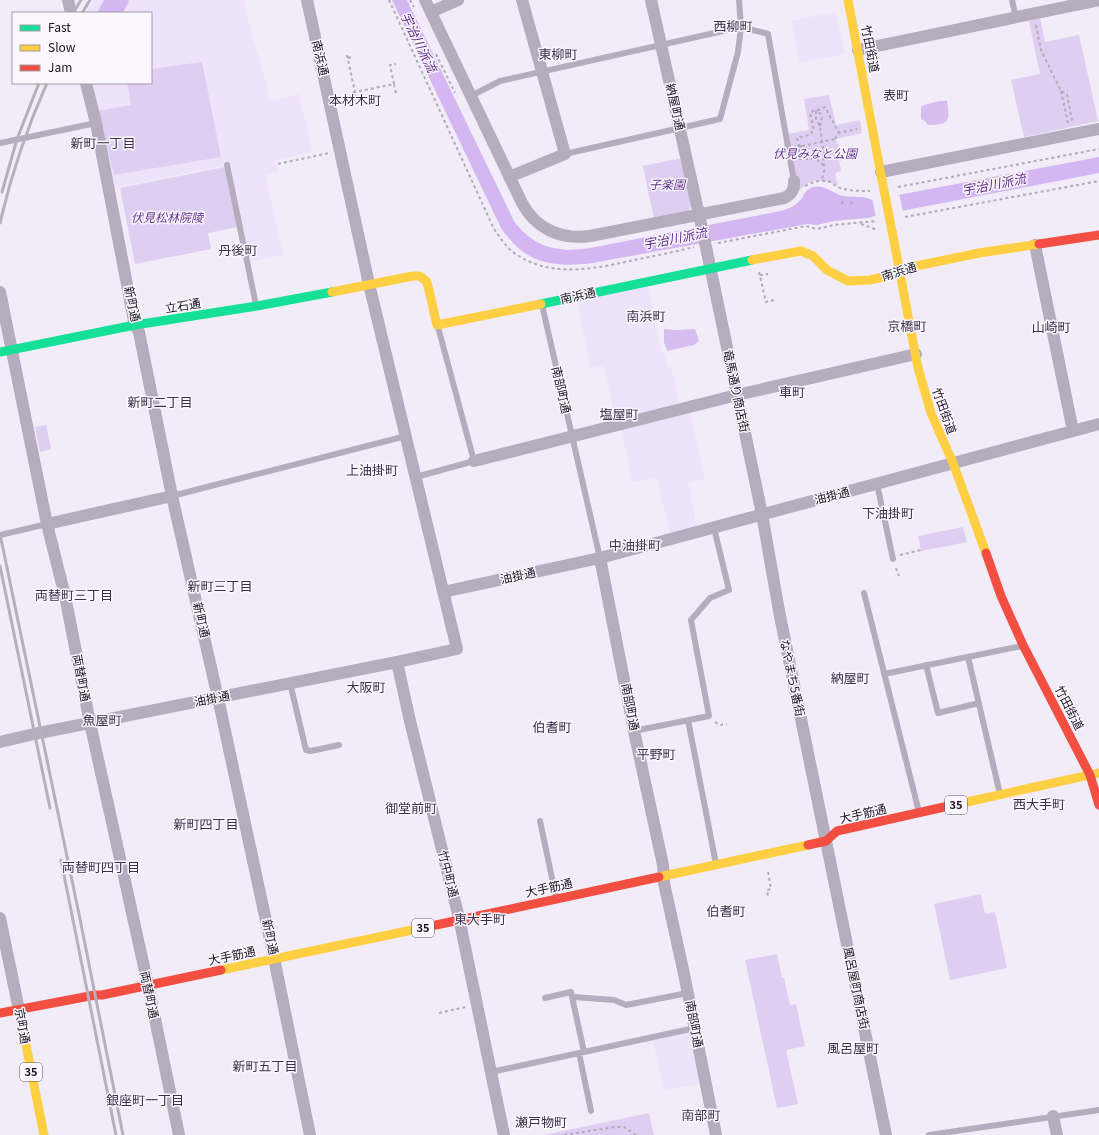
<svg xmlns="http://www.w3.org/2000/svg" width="1099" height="1135" font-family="Georgia,'Noto Sans JP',serif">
<rect width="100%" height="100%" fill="#f1ecf7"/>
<path fill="#eee3fb" d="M94 0H244L249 24 266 83 269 101 299 94 312 152 275 161 278 172 265 175 283 255 248 262 227 165 113 188 92 83H151V13H86Z
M836 12 845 54 800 63 791 21Z
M648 286 662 354 665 353 668 368 671 367 680 406 616 420 604 366 591 368 577 301Z
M690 412 705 479 688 483 697 528 670 534 657 477 632 482 621 427Z
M690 1032 701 1083 664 1091 653 1040Z"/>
<path fill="#decef2" d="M1040 18 1045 42 1079 35 1098 121 1024 137 1011 80 1040 74 1029 21Z
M202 62 221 157 114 175 98 111 131 105 127 83H151V69Z
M829 95 836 125 860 120 862 133 836 139 843 160 839 161 841 171 835 173 838 186C823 177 806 179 797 194L787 134 809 130 804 99Z
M682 158 692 204 688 212 654 219 643 166Z
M225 167 238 227 208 233 211 249 135 264 120 188Z
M46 425 51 449 40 452 35 427Z
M963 527 967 542 921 551 918 536Z
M981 894 985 914 995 912 1007 968 950 980 934 904Z
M777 954 782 978H784L790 1005 796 1004 805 1046 786 1050 798 1104 777 1108 745 960Z
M649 1113 654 1135H544Z"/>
<path fill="#d6bef0" d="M939 101H947C950 121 950 125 928 125L925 121 921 119V106Z
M664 329 677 330 695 329 699 341 694 345 667 351 664 342Z"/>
<path fill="#d3b6f2" d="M104 0H127L129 1 123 13H97Z
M392 0H407L514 221C534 248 558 253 590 248L781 211C790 208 796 206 802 198 804 195 805 191 809 189 822 181 832 194 844 196 853 198 863 195 872 200L1099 157V173L875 216 868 218 834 221 817 225 807 224 592 263C551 268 525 263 501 228Z"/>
<path fill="#f1ecf7" d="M899 192 903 213 876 218 872 198Z"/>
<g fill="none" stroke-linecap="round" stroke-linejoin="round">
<path stroke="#b0abb6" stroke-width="2" stroke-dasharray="3 3" stroke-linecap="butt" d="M389 0 494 229C500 237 505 246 513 252 549 279 594 269 634 260 654 256 674 252 694 247
M410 0 414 7
M1036 25 1041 50 1061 91 1067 94 1072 121
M436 54 455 93
M347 55 355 92 394 84 396 94
M348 58 352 57
M394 84 390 65 396 64
M1061 91 1068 123
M352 93 355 92 357 102
M820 126 822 118 821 114 816 111V119L820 126 823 148 824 171 822 180
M835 139 839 133 857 129
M799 147 797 138 809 135 814 130 810 113 813 111H816L825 107 839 133
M799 152V147L802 146
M799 159H817L823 165
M278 164 329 153
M805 186C814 181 823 179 833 183 835 185 835 186 838 187 847 191 859 191 870 191
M898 187 1099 149
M842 204 843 200
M851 204 852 201
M905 217 1099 181
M861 224 877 230
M718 243 806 226 817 229 834 225 876 221
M759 272 766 302 774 300
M760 275 768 274
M900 555 921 550
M896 568 899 576
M715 722 720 725 727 724
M768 872 771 889 767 890 768 896
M439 1013 466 1007
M564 1135 615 1127H624L636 1135"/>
<path stroke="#b5adbe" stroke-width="6" d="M1012 0 1016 18
M471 96 500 81 741 27 768 34 794 181
M0 143 96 123
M565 154 720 119 738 52 741 27 739 0
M227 165 256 305
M542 305 600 558
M416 477 474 461 438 327
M877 484 893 559
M172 496 406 436
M0 535 47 524
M864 593 919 812
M968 657 1000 794
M926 665 938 713 979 703
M884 674 1022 646
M290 683 306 750 311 751 339 745
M688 720 716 864
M634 731 709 716 691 620 710 598 729 590 714 528
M540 821 556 897
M573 997 614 1000 626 1005 688 993
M545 998 571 992 584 1052
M579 1053 591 1111
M491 1072 695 1028
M929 1135 1099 1110"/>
<path stroke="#b5adbe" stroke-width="12" d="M68 0 71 13
M425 0 522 203C536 229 561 240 590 236L784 198C791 195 795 189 794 181
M651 0 700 219
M431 12 458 0
M858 50 1099 0
M86 83 96 123 134 321 135 325 139 332 172 496 218 698 274 958 310 1135
M881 172 1099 129
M509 177 565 154 522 0
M1035 245 1073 431
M707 252 762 514 779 611 886 1135
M0 292 47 524 65 596 90 723 148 985 179 1135
M474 461 737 395 916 354
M47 524 172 496
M600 558 634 731 663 865 664 883 684 974 716 1135
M443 592 600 558 1099 424
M397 662 410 721 459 918 504 1135
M0 742 34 734 397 662 457 649 369 284 307 0
M0 918 19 1010
M1053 1116 1057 1135"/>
<path stroke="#16e098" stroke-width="9" d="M541 304 752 260
M0 352 135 325 257 306 332 292"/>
<path stroke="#ffcf43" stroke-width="9" d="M848 0 882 180
M892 231 918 368 931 413 953 463 986 553
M752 260 801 251 813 256 827 270 848 281 870 280 891 275 911 267 979 253 1039 244
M332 292 413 276H420L427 282 437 325 541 304
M953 805 1099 773
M659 877 808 845
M221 970 436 925
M19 1010 44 1135"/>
<path stroke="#f24e42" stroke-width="9" d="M1039 244 1099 235
M986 553 1001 596 1023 645 1090 775 1099 805
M808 845 826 841 837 831 953 805
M436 925 659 877
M0 1013 95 995H102L221 970"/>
<path stroke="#b5b0bb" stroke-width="3" d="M73 13 81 0
M82 13 90 0
M2 192 17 139 39 83
M0 223C11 175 27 128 47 83
M0 534 80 919 123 1135
M0 566 50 808
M61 860 116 1135"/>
<path stroke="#b0abb6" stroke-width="2" stroke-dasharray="3 3" stroke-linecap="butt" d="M802 146 835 139"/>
<path stroke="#b5adbe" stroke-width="12" d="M700 219 707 252"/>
<path stroke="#ffcf43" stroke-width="9" d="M882 180 892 231"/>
</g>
<g text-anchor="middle" stroke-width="3" stroke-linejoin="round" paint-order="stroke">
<g fill="#faf7fe" stroke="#5d5963" stroke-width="1">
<rect x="945" y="796" width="22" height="18" rx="3"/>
<rect x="412" y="919" width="22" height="18" rx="3"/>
<rect x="20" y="1063" width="22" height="18" rx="3"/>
</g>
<g font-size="11" font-weight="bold" fill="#1a1521">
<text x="956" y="809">35</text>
<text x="423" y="932">35</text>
<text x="31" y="1076">35</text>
</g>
<g font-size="12" fill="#1a1521" stroke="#faf7fe">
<text transform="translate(870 49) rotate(79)" y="4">竹田街道</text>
<text transform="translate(320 58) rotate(77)" y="4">南浜通</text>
<text transform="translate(675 107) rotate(77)" y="4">納屋町通</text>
<text transform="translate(899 272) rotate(-17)" y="4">南浜通</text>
<text transform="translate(578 296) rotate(-12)" y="4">南浜通</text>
<text transform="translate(132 304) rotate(78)" y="4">新町通</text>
<text transform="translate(183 306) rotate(-9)" y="4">立石通</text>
<text transform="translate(561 390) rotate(77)" y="4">南部町通</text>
<text transform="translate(736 391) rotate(78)" y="4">竜馬通り商店街</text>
<text transform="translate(944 411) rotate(70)" y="4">竹田街道</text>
<text transform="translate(832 496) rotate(-14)" y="4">油掛通</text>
<text transform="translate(518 576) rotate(-12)" y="4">油掛通</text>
<text transform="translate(201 620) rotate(77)" y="4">新町通</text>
<text transform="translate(81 678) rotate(79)" y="4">両替町通</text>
<text transform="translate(792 678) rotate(78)" y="4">なやまち5番街</text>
<text transform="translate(212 699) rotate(-11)" y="4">油掛通</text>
<text transform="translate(630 707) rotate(79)" y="4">南部町通</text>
<text transform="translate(1069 708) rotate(63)" y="4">竹田街道</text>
<text transform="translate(863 814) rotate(-13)" y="4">大手筋通</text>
<text transform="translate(448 874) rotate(76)" y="4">竹中町通</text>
<text transform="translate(549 888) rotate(-12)" y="4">大手筋通</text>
<text transform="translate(270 937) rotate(78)" y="4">新町通</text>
<text transform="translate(232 956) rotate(-12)" y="4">大手筋通</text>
<text transform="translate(856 988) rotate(78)" y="4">風呂屋町商店街</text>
<text transform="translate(149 995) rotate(78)" y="4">両替町通</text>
<text transform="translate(694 1024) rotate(79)" y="4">南部町通</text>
<text transform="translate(22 1026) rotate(79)" y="4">京町通</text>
</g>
<g font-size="12" font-style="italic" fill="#64318f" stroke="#faf7fe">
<text x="815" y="158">伏見みなと公園</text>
<text x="667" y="189">子楽園</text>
<text x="167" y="222">伏見松林院陵</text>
</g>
<g font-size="13" fill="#3c2f4a" stroke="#faf7fe">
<text x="733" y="31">西柳町</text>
<text x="558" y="59">東柳町</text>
<text x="896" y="100">表町</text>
<text x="355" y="105">本材木町</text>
<text x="103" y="148">新町一丁目</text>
<text x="238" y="255">丹後町</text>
<text x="646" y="321">南浜町</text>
<text x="907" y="331">京橋町</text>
<text x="1051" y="332">山崎町</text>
<text x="792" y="397">車町</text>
<text x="160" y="407">新町二丁目</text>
<text x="619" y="419">塩屋町</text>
<text x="372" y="475">上油掛町</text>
<text x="888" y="518">下油掛町</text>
<text x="635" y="550">中油掛町</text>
<text x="220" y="591">新町三丁目</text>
<text x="74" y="600">両替町三丁目</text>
<text x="850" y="683">納屋町</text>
<text x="366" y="692">大阪町</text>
<text x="102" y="725">魚屋町</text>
<text x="552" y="732">伯耆町</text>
<text x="656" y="759">平野町</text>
<text x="1039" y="809">西大手町</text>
<text x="411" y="813">御堂前町</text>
<text x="206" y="829">新町四丁目</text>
<text x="101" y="872">両替町四丁目</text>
<text x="726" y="916">伯耆町</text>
<text x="480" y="924">東大手町</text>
<text x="853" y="1053">風呂屋町</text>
<text x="265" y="1071">新町五丁目</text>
<text x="145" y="1105">銀座町一丁目</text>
<text x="701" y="1120">南部町</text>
<text x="541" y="1127">瀬戸物町</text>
</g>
<g font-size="13" font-style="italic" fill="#612e8b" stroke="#faf7fe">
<text transform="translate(419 42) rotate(64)" y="5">宇治川派流</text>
<text transform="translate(994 184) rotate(-11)" y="5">宇治川派流</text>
<text transform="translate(675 238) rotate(-11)" y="5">宇治川派流</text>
</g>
</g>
<rect x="12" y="12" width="140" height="72" fill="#faf7fe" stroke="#a09da6"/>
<rect x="20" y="25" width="20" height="6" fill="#16e098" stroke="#a09da6"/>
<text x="48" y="32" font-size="12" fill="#1a1521">Fast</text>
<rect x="20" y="45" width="20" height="6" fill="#ffcf43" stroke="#a09da6"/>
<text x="48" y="52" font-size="12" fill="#1a1521">Slow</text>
<rect x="20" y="65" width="20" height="6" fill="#f24e42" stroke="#a09da6"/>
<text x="48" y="72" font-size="12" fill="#1a1521">Jam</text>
</svg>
